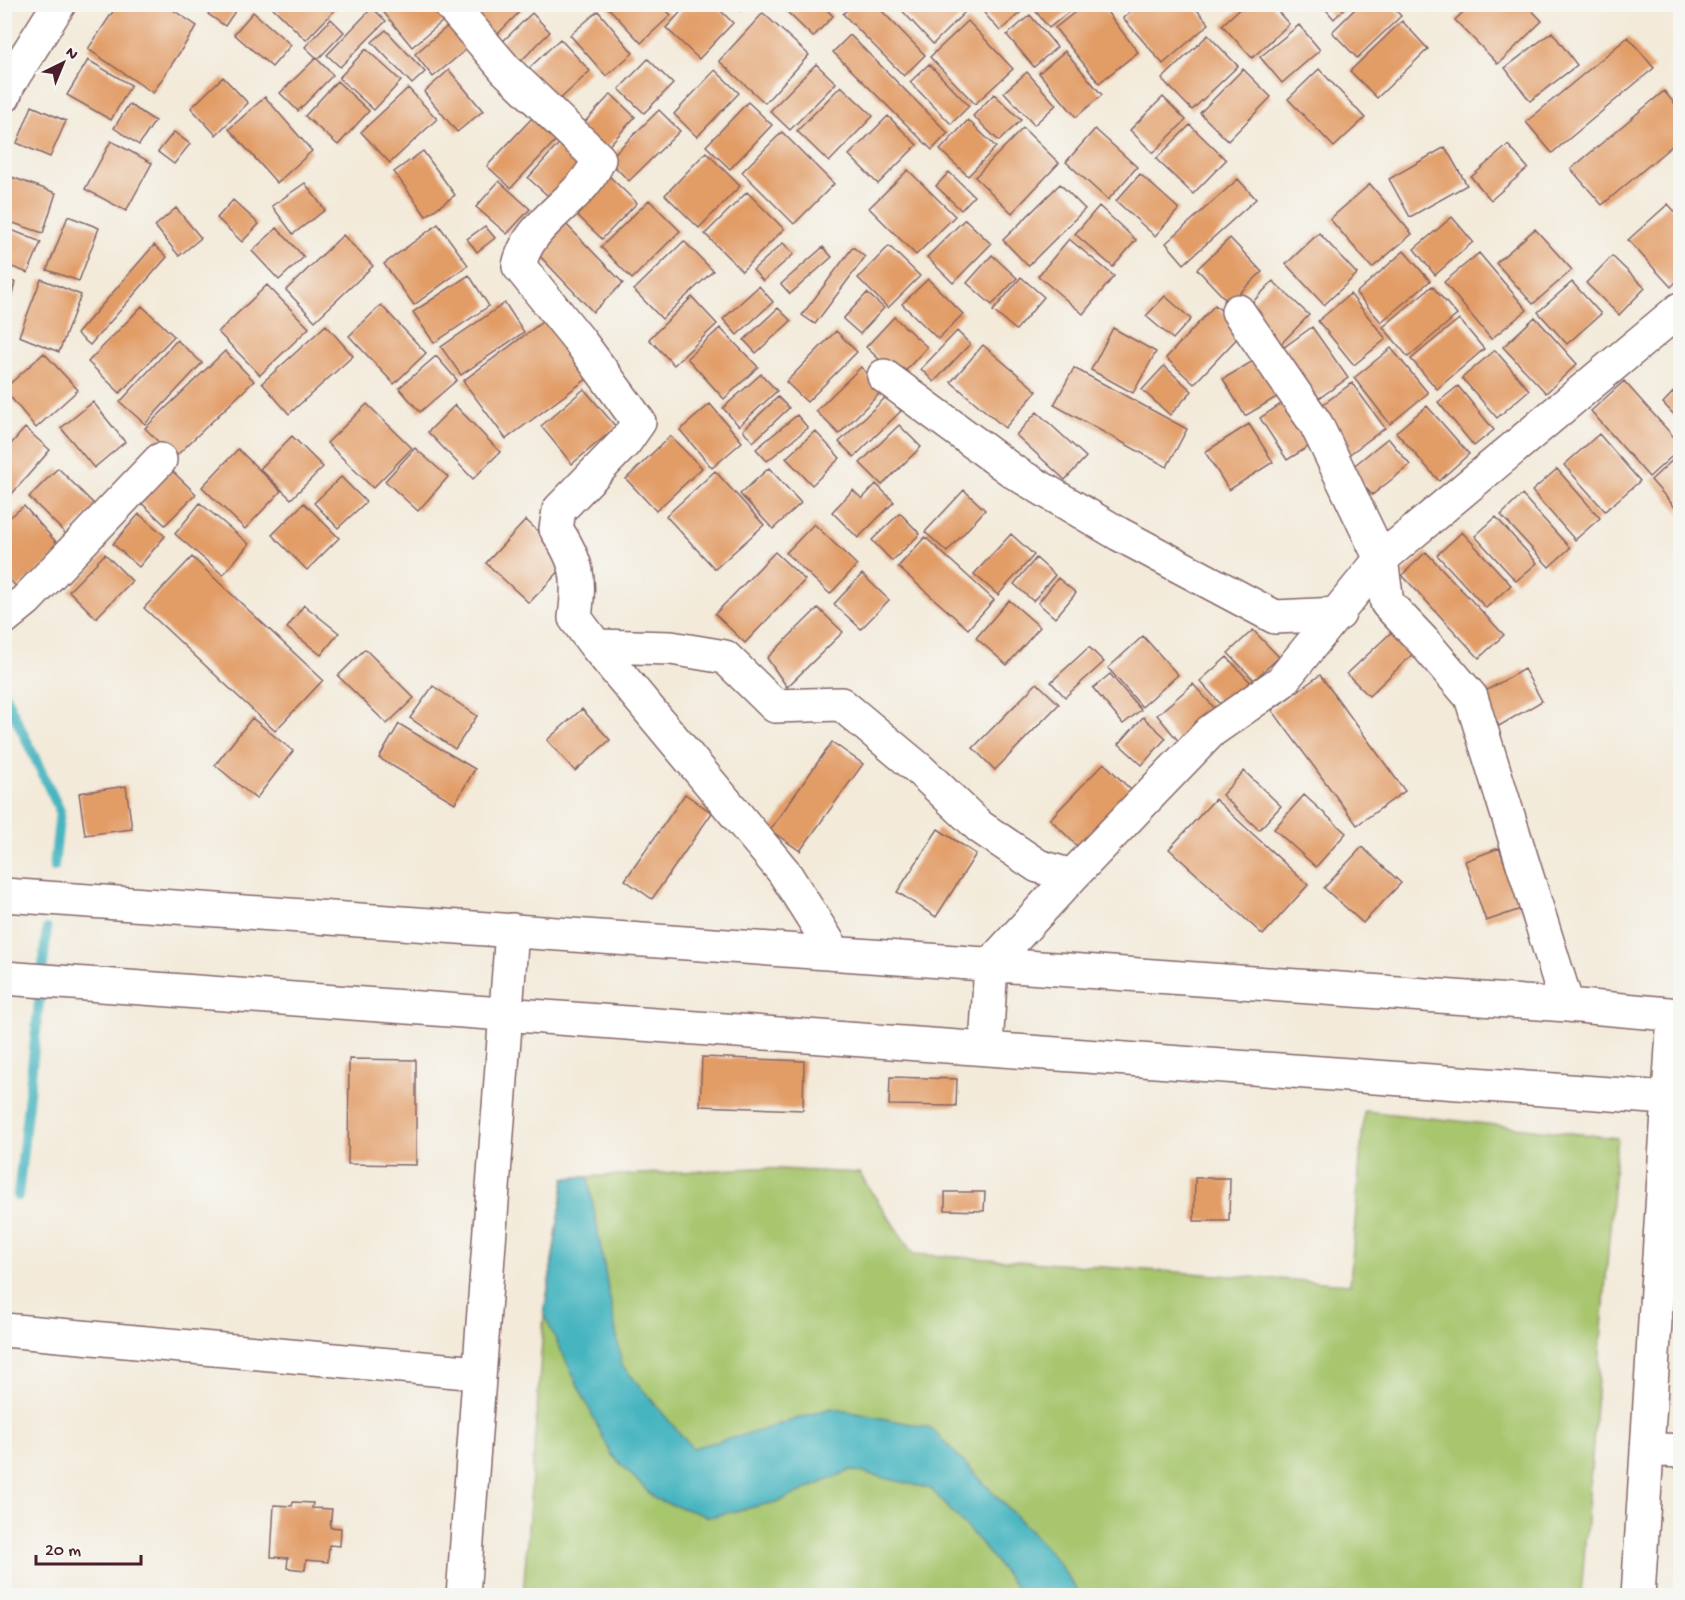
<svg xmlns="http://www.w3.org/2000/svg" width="1685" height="1600" font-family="'Gochi Hand',sans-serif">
<rect width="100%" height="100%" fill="#f6f6f2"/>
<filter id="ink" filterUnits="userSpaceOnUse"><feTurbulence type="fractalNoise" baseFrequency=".0167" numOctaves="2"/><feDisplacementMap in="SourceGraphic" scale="12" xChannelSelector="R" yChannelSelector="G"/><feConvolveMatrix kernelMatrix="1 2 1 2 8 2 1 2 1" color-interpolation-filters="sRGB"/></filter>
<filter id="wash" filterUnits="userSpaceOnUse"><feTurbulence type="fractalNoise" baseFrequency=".008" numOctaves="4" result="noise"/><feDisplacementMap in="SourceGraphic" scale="24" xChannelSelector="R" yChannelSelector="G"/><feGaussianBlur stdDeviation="1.35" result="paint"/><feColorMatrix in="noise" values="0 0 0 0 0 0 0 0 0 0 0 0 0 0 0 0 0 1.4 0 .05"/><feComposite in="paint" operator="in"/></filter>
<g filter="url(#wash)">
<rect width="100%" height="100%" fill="#f3ead9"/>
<path fill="#a7c66e" stroke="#78724c" stroke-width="1.5" d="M1364 1111 1617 1138 1581 1595 523 1596 544 1315 565 1178 757 1168 859 1173 913 1254 1350 1284Z"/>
<path fill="#46b5c0" stroke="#486a76" stroke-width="1.5" d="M588 1177 622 1365 692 1448 752 1433 831 1408 931 1428 1050 1552 1081 1595H1022L978 1540 931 1489 851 1470 780 1501 709 1517 655 1499 611 1454 544 1315 565 1178Z"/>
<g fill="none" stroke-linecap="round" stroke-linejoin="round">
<path stroke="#46b5c0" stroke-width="10" d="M4 693 60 811 54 867
M18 1196 47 929"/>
</g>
<g id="blocks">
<path fill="#e29c66" d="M118 4H164L197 26 153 93 88 49Z
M216 4H240L225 26 208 14Z
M269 4H334L337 8 306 40Z
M377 4H438L448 17 412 47Z
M484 4H527L493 39 472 17Z
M605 4H660L671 15 641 43Z
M688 4H714L733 23 699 59 666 28Z
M733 4H747L741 11Z
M779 4H821L833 16 813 37Z
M852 4H875L925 55 904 76 843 14Z
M896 4H955L964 13 933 44Z
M982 4H1022L1025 8 1000 31 979 7Z
M1030 4H1078L1049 28Z
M1085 4H1101L1138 52 1099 83 1055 28Z
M1139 4H1192L1209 24 1163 64 1123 18Z
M1245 4H1271L1289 24 1252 58 1222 25Z
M1321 4H1349L1334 19Z
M1360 4H1390L1401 16 1357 58 1332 32Z
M1471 4H1526L1542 21 1498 64 1455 20Z
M372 8 386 21 340 67 327 55Z
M598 11 633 53 606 76 570 35Z
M253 12 291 45 272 67 234 34Z
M532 13 550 32 518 64 499 45Z
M763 13 809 55 765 103 719 61Z
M1030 15 1057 47 1034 67 1007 35Z
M331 19 344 32 318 59 305 47Z
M968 21 1013 69 975 104 930 57Z
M1402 21 1428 49 1377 98 1350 71Z
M449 25 468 48 433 77 415 54Z
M1299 25 1320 50 1282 83 1260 57Z
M386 30 425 72 412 84 372 42Z
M1552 32 1577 65 1530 101 1505 68Z
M850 35 948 133 932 150 833 52Z
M1208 35 1238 66 1192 110 1162 79Z
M1628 37 1654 68 1552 153 1526 122Z
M560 39 590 71 555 104 525 72Z
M366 49 401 81 374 110 339 78Z
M1065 51 1102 95 1076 117 1039 73Z
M316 58 333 75 298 111 280 93Z
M648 59 673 84 644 113 619 89Z
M88 60 131 85 111 120 67 95Z
M816 64 836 83 790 130 770 111Z
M929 64 969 106 951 124 910 82Z
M1243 69 1271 97 1228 141 1200 113Z
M1319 69 1365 118 1334 147 1288 99Z
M449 70 483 111 457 132 424 92Z
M715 70 739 93 697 137 674 114Z
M1027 72 1056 105 1034 125 1004 92Z
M223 77 248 103 216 135 191 108Z
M337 81 369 111 338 145 305 116Z
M841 86 873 116 829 162 797 131Z
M408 88 437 119 390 163 361 132Z
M1664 91 1680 110V139L1602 205 1571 169Z
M611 94 635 117 604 151 579 128Z
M994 94 1021 120 999 141 973 116Z
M265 97 312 151 277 183 229 129Z
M1163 97 1186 120 1153 153 1130 130Z
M748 102 772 125 730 169 706 146Z
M129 104 155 121 139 145 114 128Z
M32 106 66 121 50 157 17 143Z
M659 110 680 131 629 181 608 160Z
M888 116 917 145 878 184 849 155Z
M533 117 557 139 511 188 487 166Z
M968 120 996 147 968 176 940 150Z
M1190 125 1226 160 1193 194 1156 159Z
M1023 128 1059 163 1012 213 975 177Z
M1095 129 1137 167 1108 200 1066 162Z
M174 132 190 144 174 164 158 152Z
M782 132 834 184 794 224 742 172Z
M565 137 593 164 556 203 528 178Z
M111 141 152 163 126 211 85 189Z
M1508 145 1528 168 1491 200 1471 177Z
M1445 147 1467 185 1410 217 1389 179Z
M423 151 455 195 426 216 394 172Z
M706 152 740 186 699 228 665 195Z
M908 170 955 216 916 255 869 208Z
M949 172 974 196 961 210 936 186Z
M606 173 637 203 602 239 571 209Z
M1140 174 1179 209 1155 236 1116 201Z
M6 175 56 193 43 233 4 220Z
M1238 179 1256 199 1184 264 1166 243Z
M499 181 530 209 507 234 476 207Z
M305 183 325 210 293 234 272 206Z
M1060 184 1085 209 1028 266 1003 240Z
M1370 184 1412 234 1372 268 1330 219Z
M747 192 784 229 742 271 705 234Z
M233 200 259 224 242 242 217 218Z
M649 200 680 231 632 279 601 247Z
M1668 204 1680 217V278L1671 287 1628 240Z
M1099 206 1136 240 1113 267 1075 234Z
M176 208 201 238 179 256 155 226Z
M68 216 99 228 79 281 47 270Z
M1452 217 1473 242 1435 275 1414 249Z
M965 219 991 244 953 283 927 257Z
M564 222 623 283 593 312 534 250Z
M438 224 468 265 414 305 384 264Z
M485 226 495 238 477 252 467 239Z
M4 227 41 242 28 273 4 264Z
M277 228 304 257 279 280 252 251Z
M1535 229 1572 270 1533 304 1496 263Z
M1319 233 1357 274 1324 305 1286 264Z
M343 235 373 266 315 321 286 290Z
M1230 238 1262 272 1229 303 1197 269Z
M1069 239 1114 276 1083 314 1038 276Z
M684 241 713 271 662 319 634 290Z
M783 243 794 254 763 281 753 270Z
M154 245 167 257 90 345 77 334Z
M889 246 920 276 888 308 858 278Z
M823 247 832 257 790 294 781 284Z
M853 247 865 257 815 324 802 315Z
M1404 251 1430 281 1381 322 1356 293Z
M1479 253 1527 310 1491 339 1444 282Z
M992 255 1017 278 992 305 967 283Z
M1612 256 1645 288 1619 315 1586 283Z
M469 275 489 306 434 343 413 312Z
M1021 277 1044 297 1016 330 993 311Z
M41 279 81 295 59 352 19 336Z
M928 279 963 314 938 339 902 304Z
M4 280 15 282 5 321H4Z
M1273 281 1309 315 1277 348 1241 314Z
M1572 282 1601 314 1567 344 1538 312Z
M267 285 309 328 260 375 218 332Z
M759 286 773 302 737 335 723 319Z
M1432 286 1457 315 1408 357 1383 327Z
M867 293 884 308 860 334 843 319Z
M1350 294 1386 339 1354 365 1318 321Z
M1165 296 1191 319 1173 339 1146 316Z
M692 297 717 324 674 365 649 339Z
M505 303 524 332 461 375 441 347Z
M381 305 426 353 394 384 349 336Z
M1215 305 1244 331 1194 384 1166 358Z
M142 306 174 336 120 393 88 362Z
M778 308 791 321 756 353 744 340Z
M549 317 592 375 506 439 463 381Z
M894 317 927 347 899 378 866 347Z
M1535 317 1577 364 1546 393 1503 347Z
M1459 319 1484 349 1437 389 1411 359Z
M326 325 353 356 289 414 262 383Z
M1312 327 1348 378 1315 401 1279 351Z
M720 328 758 367 724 399 687 358Z
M1113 328 1156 352 1133 393 1091 370Z
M836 331 857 352 807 402 786 382Z
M957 331 970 344 934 382 921 369Z
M177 340 202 363 145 424 120 402Z
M983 345 1037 391 1005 428 951 382Z
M1391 348 1428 393 1390 424 1354 378Z
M1495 350 1529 390 1497 418 1462 378Z
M225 351 254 381 174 458 145 428Z
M44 353 78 390 36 428 4 389Z
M436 356 457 380 420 412 399 388Z
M1258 358 1280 395 1245 416 1223 379Z
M1164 366 1192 391 1170 415 1142 390Z
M861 367 883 390 839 434 816 411Z
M1074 368 1187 429 1167 467 1054 405Z
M761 374 777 391 739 426 723 408Z
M1624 381 1680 444V449L1649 477 1591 411Z
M1352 383 1385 428 1347 456 1314 411Z
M1680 385V421L1663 403Z
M1458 386 1494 430 1474 446 1438 402Z
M584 389 616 427 572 464 541 426Z
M887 396 901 411 854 457 839 442Z
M1293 396 1321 439 1287 460 1260 418Z
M778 397 789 408 753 442 743 430Z
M93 402 125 442 94 468 61 428Z
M367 404 412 448 373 488 327 443Z
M710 404 742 442 712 468 680 430Z
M455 405 500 452 473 479 428 432Z
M1427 406 1469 454 1439 481 1396 432Z
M1037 412 1086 457 1065 480 1016 435Z
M797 415 808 428 767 461 756 449Z
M1249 424 1273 462 1229 490 1205 452Z
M899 425 921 447 882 485 860 463Z
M25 428 50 450 4 503V452Z
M815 431 840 458 812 485 786 458Z
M1599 434 1640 481 1605 511 1564 465Z
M292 436 323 467 291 499 260 469Z
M670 436 702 468 656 511 626 479Z
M1388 438 1410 465 1372 495 1350 469Z
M415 448 448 477 418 511 385 481Z
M238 449 281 491 245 529 202 487Z
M1680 453V513L1651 480Z
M165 464 196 494 165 525 134 496Z
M58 468 96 506 67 535 29 497Z
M769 468 801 503 773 529 740 494Z
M1557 469 1600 518 1575 540 1532 491Z
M715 471 764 525 715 569 666 516Z
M341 477 366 502 338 528 314 503Z
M876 484 894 502 858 538 832 512 853 490 862 499Z
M964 490 985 510 947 552 925 532Z
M1522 495 1570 548 1549 567 1501 515Z
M200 503 249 544 223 575 175 534Z
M304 503 339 538 307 570 272 535Z
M24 506 63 550 18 589 4 573V522Z
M900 513 920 534 892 561 872 540Z
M139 514 165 536 139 567 113 544Z
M1496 517 1537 563 1516 581 1475 536Z
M526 520 569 561 529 603 486 563Z
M814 524 857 565 830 594 786 553Z
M1462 532 1511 585 1486 608 1437 555Z
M1011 534 1034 555 998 595 974 574Z
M925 537 994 600 968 629 898 567Z
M775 552 805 580 745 643 715 614Z
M1426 552 1504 635 1479 658 1402 575Z
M105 554 132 581 96 618 69 591Z
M192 557 323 680 275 731 144 608Z
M1036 558 1055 575 1033 601 1014 584Z
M862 574 889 600 861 629 834 604Z
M1058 578 1076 593 1055 618 1038 603Z
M1009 600 1040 627 1007 665 976 638Z
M304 605 339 633 321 655 287 628Z
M818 608 843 632 787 687 767 658Z
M1398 626 1419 648 1369 696 1347 674Z
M1253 630 1279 657 1254 680 1228 653Z
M1143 636 1178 675 1142 707 1108 668Z
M1089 647 1104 662 1065 697 1051 682Z
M365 649 414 698 387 724 338 676Z
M1227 657 1251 683 1224 708 1200 681Z
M1524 669 1542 701 1499 726 1480 694Z
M1110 674 1141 710 1123 724 1093 688Z
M1320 675 1405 791 1357 825 1272 710Z
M1037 683 1059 704 995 770 973 748Z
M1193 684 1218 712 1180 743 1157 715Z
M433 686 477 716 455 749 410 718Z
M582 709 610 740 575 771 547 740Z
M1143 717 1166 738 1142 765 1119 744Z
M252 718 293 751 256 799 215 765Z
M399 724 475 769 455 803 379 758Z
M832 742 863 764 800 851 770 830Z
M1104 763 1132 791 1078 847 1050 819Z
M1244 771 1281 806 1259 830 1222 795Z
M126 786 132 829 85 835 79 793Z
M685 794 712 813 652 899 625 880Z
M1304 795 1346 833 1316 867 1274 829Z
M1215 799 1308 885 1263 935 1169 849Z
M938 829 976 854 936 917 897 892Z
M1362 847 1401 883 1363 923 1324 888Z
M1499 848 1521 909 1486 921 1465 861Z
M702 1057 804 1061 803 1110 700 1106Z
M349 1059 416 1060V1165L348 1164Z
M890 1077 957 1079 956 1106 889 1105Z
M1195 1178H1230L1229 1221H1194Z
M945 1192H985L984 1211 945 1210Z
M293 1502 313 1503 312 1508 332 1509 330 1527 341 1528 340 1546 329 1545 328 1562 306 1560 305 1570 287 1568 288 1558 271 1557 274 1505 292 1506Z"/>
</g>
</g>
<g filter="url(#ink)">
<use href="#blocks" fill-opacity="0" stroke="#856668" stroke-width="1.5"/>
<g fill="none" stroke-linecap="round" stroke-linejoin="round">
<g stroke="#856668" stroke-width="36">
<path id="minor" d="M450 4 506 70 599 159C582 202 529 219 519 266L579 340 639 422 625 442 559 510 556 529C579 564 580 577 575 618L596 646 671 648 725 657 775 706 841 704 919 769 980 827 1038 866 1072 876
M4 96 8 85 59 4
M1238 311 1316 424 1381 559 1387 603 1423 641 1471 697 1567 1005
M884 376 1014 472 1119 534 1275 617 1339 614
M4 618 26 600 160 460
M596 646 784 872 835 953
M4 895 1567 1005 1680 1015
M4 978 1680 1099
M986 1048 991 964 1072 876 1211 731 1281 682 1381 559 1680 309
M4 1330 478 1373
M1647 1449 1680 1451
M463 1596 512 930
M1638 1596 1674 1015"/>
</g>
<use href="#minor" stroke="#fff" stroke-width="33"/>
</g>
</g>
<rect width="1685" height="1600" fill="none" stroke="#f6f6f2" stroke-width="24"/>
<g transform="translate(63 63) rotate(43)" stroke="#f6f6f2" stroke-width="4.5" paint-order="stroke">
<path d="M0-4.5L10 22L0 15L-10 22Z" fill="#4a1f2b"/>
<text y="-9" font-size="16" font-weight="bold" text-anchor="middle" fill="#4a1f2b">N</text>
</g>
<path d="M36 1555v9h105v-9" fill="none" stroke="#4a1f2b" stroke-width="3"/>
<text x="45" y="1555" font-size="18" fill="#4a1f2b" stroke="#f6f6f2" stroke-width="4.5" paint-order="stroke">20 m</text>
</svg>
